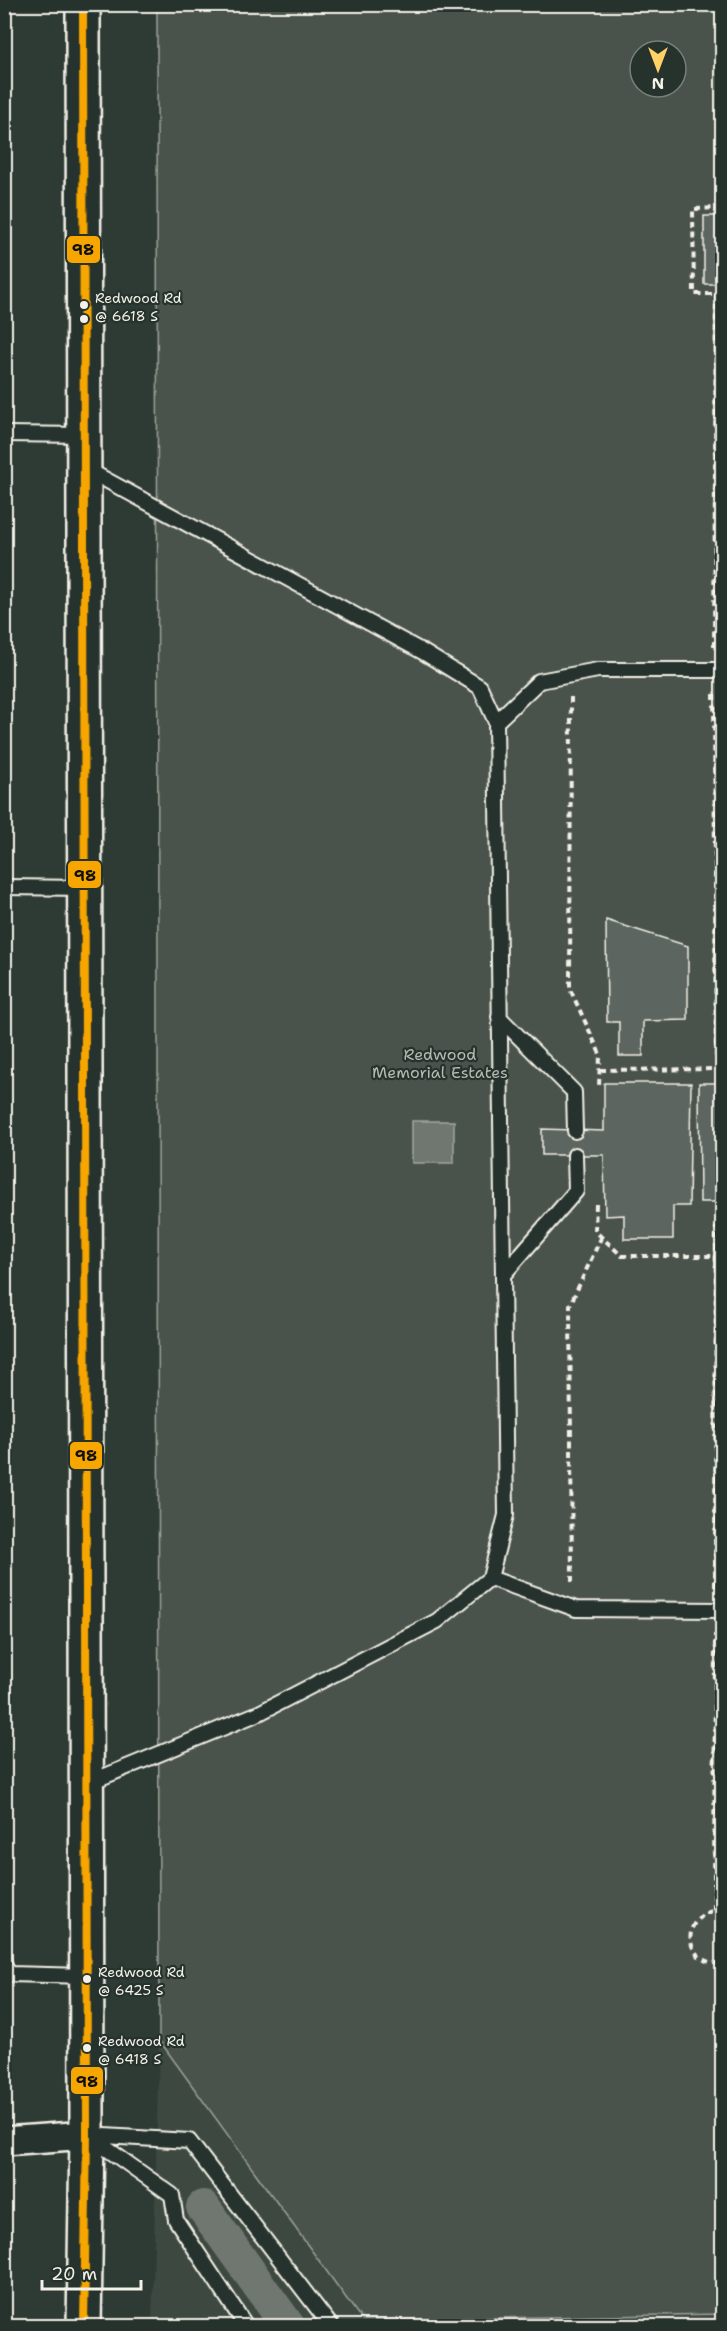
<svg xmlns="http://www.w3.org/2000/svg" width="727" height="2331" font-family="'Shantell Sans',sans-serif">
<rect width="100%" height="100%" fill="#2e3b34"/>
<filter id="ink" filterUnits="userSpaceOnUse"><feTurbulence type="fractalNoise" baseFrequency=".0167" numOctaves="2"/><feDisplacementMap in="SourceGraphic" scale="12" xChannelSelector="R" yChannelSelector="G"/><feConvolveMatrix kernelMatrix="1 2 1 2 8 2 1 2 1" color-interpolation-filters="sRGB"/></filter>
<g filter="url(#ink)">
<path fill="#3c4841" d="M159 2040 362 2320 722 2314V2326H152Z"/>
<path fill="#48524c" stroke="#9ea29a" stroke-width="1.5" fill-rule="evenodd" d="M157 5H722V2314L362 2320 159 2040ZM640 51H676V87H640Z"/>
<path fill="#6f7770" stroke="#a4a8a0" stroke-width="1.5" d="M412 1121H454V1163H412Z"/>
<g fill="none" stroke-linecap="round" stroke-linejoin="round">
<path stroke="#6f7770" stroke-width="34" d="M203 2207 288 2326"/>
</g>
<path fill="#5c655e" stroke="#f4f1e8" stroke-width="1.5" d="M704 216H722V284H704Z
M606 920 688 946V1020L643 1021V1056H619V1022H607Z
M604 1083H691L689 1206H673V1239H624V1215L605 1216 604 1155H542V1129L604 1131Z
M699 1083H722V1202H700Z"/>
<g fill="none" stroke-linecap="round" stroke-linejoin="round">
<g stroke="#f4f1e8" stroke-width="18">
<path id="service" d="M4 434 84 435
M84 468 423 652 480 687 496 722 506 1515 490 1578 437 1621 259 1713 88 1783
M496 722 539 681 598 670H722
M4 887 86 888
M499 1017 574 1092 575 1131
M503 1275 576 1191 575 1155
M490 1578 576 1609 722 1610
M4 1963 9 1974 86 1976
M87 2135 189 2141 331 2326
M89 2136 172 2195 176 2220 246 2326"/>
</g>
<g stroke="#f4f1e8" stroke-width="32">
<path id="minor" d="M4 2141 87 2135"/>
</g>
<g stroke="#f4f1e8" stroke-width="38">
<path id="primary" d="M83 4 87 2135 84 2326"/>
</g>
<path stroke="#f4f1e8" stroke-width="4" stroke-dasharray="6 4.5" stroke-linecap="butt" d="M717 188V209
M722 208 693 209 694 294H722
M722 646V518
M714 647 716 294
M722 692V827
M714 694 716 1060H722
M571 697 570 989 600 1054 599 1088
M600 1070 722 1069
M596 1204 595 1231 622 1256H716
M572 1582 570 1305 601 1238
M715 1587 716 1228H722
M714 1910 715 1634
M722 1910C680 1910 680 1964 722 1964"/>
<use href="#service" stroke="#26332d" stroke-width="14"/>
<use href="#minor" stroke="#26332d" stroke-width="27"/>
<use href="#primary" stroke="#26332d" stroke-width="33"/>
<g stroke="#26332d" stroke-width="12">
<path id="bus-1" d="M83 4 87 2135 84 2326"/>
</g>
<use href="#bus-1" stroke="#f7a600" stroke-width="8"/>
</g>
</g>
<g fill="#f4f1e8" stroke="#26332d" stroke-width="2">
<circle cx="84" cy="305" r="5"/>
<circle cx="84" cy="319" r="5"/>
<circle cx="87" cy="1979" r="5"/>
<circle cx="87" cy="2048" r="5"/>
</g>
<g text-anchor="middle" stroke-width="4.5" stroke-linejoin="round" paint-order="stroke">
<g font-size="14" fill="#f4f1e8" stroke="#26332d" text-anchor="start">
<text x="95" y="303">Redwood Rd<tspan x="95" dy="18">@ 6618 S</tspan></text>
<text x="98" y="1977">Redwood Rd<tspan x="98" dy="18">@ 6425 S</tspan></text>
<text x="98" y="2046">Redwood Rd<tspan x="98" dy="18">@ 6418 S</tspan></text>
</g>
<g font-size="16" fill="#b8b9b1" stroke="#26332d">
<text x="440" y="1060">Redwood<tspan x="440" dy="18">Memorial Estates</tspan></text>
</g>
</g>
<g stroke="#26332d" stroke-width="2">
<rect x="66" y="235" width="35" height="29" rx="6" fill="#f7a600"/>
<rect x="67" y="860" width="35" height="29" rx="6" fill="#f7a600"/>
<rect x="69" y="1441" width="34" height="29" rx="6" fill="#f7a600"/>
<rect x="70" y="2066" width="34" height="29" rx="6" fill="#f7a600"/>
</g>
<g font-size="16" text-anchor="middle" font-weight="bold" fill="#111">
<text x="83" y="255">98</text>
<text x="85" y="881">98</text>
<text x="86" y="1461">98</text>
<text x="87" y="2087">98</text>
</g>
<rect width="727" height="2331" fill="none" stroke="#26332d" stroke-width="24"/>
<rect x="12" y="12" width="703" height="2307" fill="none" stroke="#f4f1e8" stroke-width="2" filter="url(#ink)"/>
<g transform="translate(658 69) rotate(180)"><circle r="28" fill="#26332d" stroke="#787f78" stroke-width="1.5"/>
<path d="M0-4.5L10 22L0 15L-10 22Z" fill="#ffd166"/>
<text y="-9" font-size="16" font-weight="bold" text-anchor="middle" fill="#f4f1e8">N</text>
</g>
<path d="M42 2280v9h99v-9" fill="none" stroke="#f4f1e8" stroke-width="3"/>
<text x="51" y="2280" font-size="18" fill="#f4f1e8" stroke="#26332d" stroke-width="4.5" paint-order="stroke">20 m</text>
</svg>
